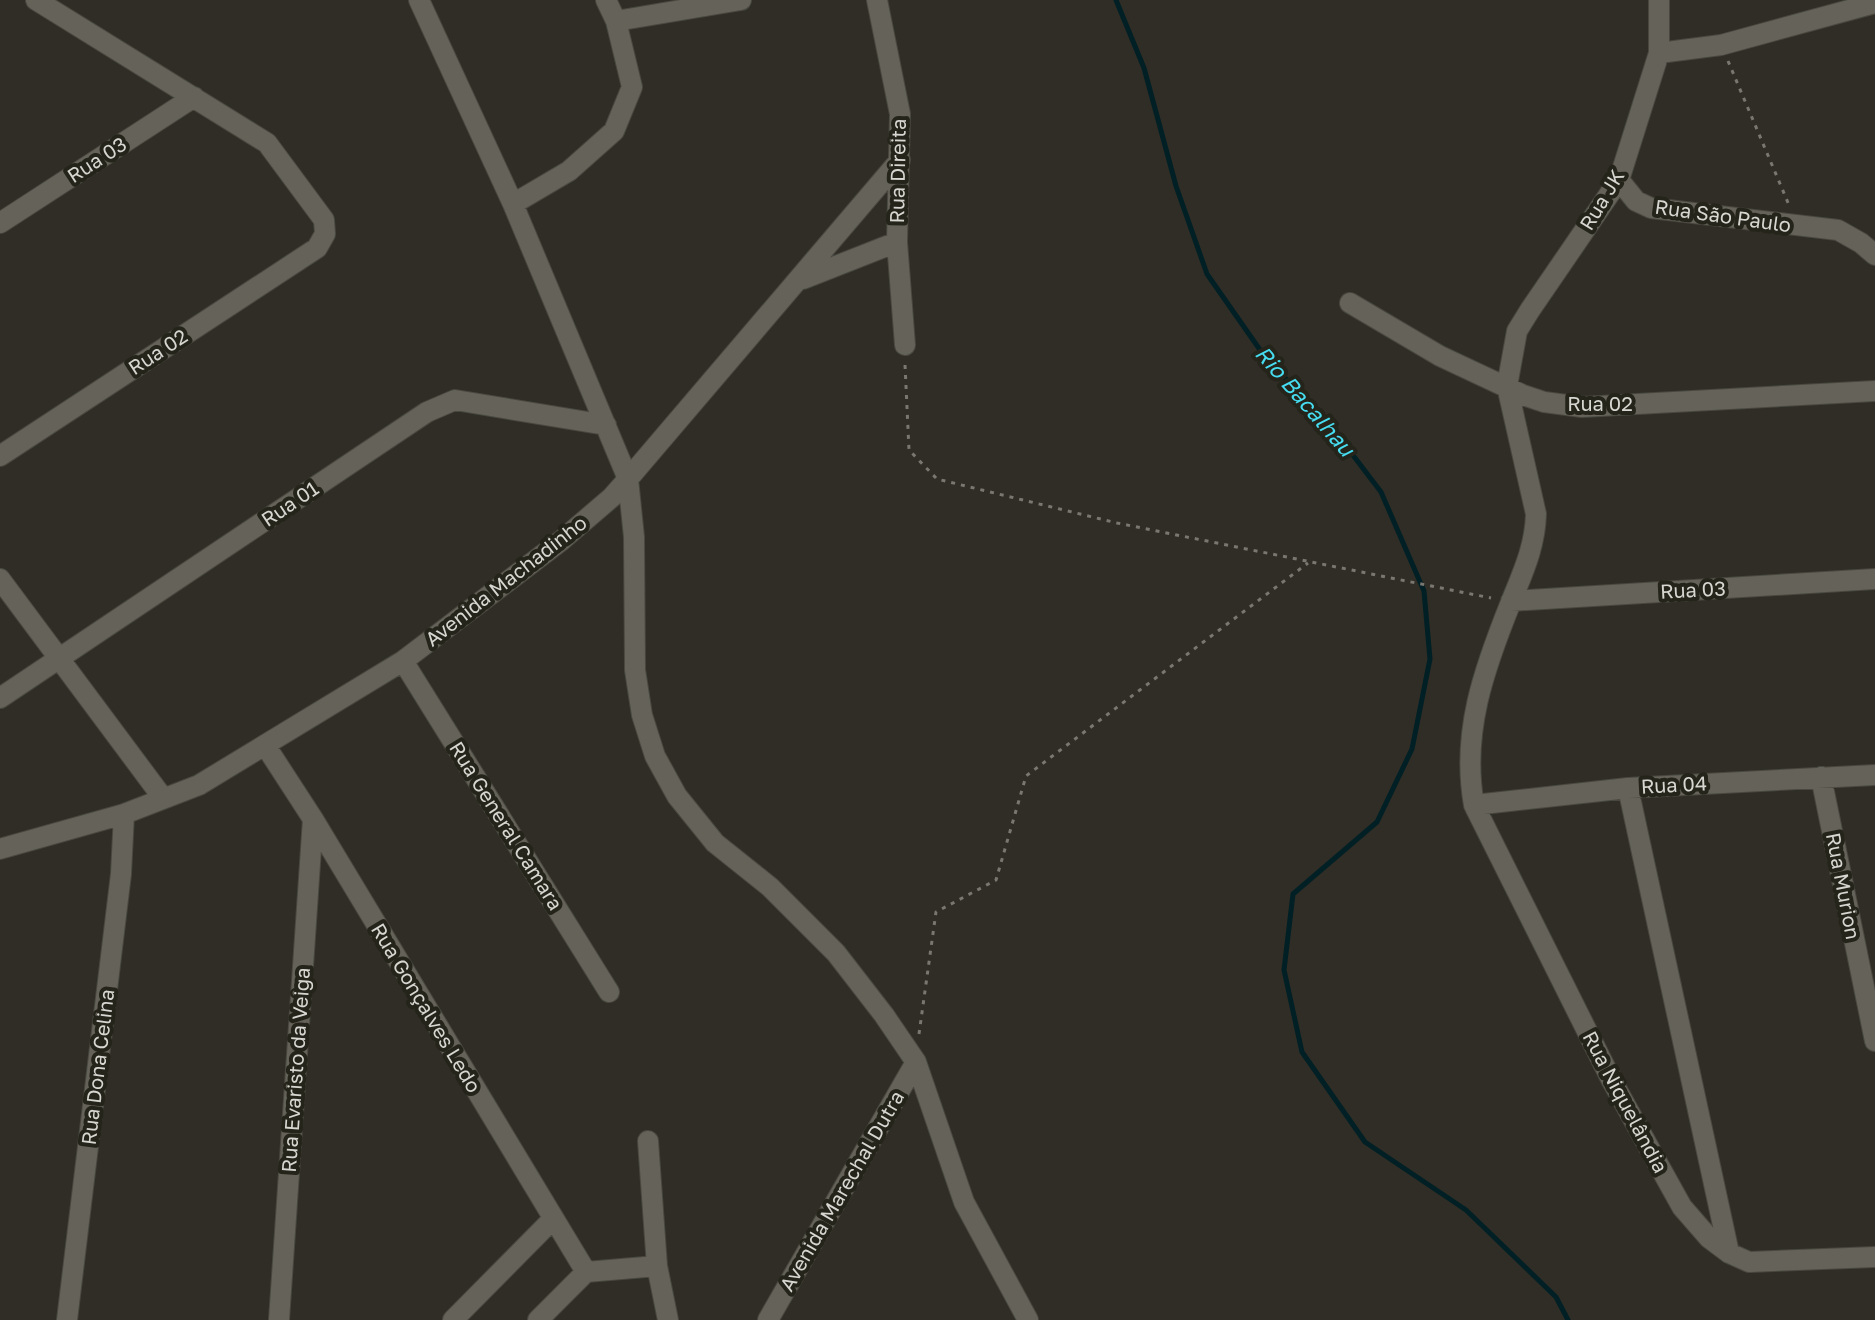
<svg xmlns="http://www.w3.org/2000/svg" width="1875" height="1320" font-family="'Golos Text',sans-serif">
<rect width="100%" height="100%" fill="#2f2d25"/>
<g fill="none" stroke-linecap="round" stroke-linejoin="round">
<path stroke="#002025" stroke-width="5" d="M1116 0 1144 68 1176 186 1207 274 1265 357 1330 425 1381 492 1424 591 1430 659 1412 749 1377 822 1293 894 1284 970 1302 1052 1365 1142 1466 1210 1556 1297 1568 1320"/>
<g stroke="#494840" stroke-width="22">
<path id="minor" d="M419 0 513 204 628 479 634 537 635 670 642 715 655 756 677 796 715 843 770 887 836 953 884 1015 916 1062 964 1202 1028 1320
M877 0 900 114 897 242 905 345
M1659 0V53L1619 180 1530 310 1517 331 1507 386 1536 514C1535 547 1523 572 1511 602 1484 669 1461 733 1474 805L1612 1081 1682 1207 1709 1238 1729 1253 1749 1262 1875 1257
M616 21 741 0
M1659 53 1721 45 1875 3
M1619 180 1636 201 1651 208 1838 230 1861 243 1875 255
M513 204 569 171 614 131 632 87 616 21 606 0
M0 223 194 97
M803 279 897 242
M1350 303 1440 356 1523 395 1544 402 1582 407 1875 391
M0 456 317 248 325 234 324 220 267 143 36 0
M0 579 163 798
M1511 601 1875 579
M403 661 609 992
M0 698 427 412 455 400 606 425
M265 745 313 819 586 1272
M1821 777 1875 1041
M1628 788 1729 1253
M1474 805 1628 788 1875 775
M0 849 124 814 199 785 403 661 562 540 612 497 628 479 900 160
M648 1141 657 1266 668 1320
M67 1320 121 874 124 814
M279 1320 313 819
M453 1320 553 1219
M538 1320 586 1272 657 1266
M768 1320 916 1062"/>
</g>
<path stroke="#797770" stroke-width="3" stroke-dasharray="4 6" stroke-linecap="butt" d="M1728 61 1789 205
M905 365 909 450 937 479 1117 523 1491 598
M919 1034 936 912 996 880 1026 776 1308 563"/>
<use href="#minor" stroke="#656359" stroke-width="20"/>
</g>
<g text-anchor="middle" stroke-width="8" stroke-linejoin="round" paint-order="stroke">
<g font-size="20" fill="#d7d6d0" stroke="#25241b">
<text transform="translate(97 160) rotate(-33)" y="7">Rua 03</text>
<text transform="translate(898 171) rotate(-89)" y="7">Rua Direita</text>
<text transform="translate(1602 200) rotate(-59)" y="7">Rua JK</text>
<text transform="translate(1723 216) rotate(8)" y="7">Rua São Paulo</text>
<text transform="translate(158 352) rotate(-33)" y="7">Rua 02</text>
<text x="1600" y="411">Rua 02</text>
<text transform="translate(290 504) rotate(-34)" y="7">Rua 01</text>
<text transform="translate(506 581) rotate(-38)" y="7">Avenida Machadinho</text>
<text transform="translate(1693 590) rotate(-3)" y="7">Rua 03</text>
<text transform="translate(1674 785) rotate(-3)" y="7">Rua 04</text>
<text transform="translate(506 826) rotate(58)" y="7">Rua General Camara</text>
<text transform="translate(1843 886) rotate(79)" y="7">Rua Murion</text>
<text transform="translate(426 1008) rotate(59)" y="7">Rua Gonçalves Ledo</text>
<text transform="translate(98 1067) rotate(-83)" y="7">Rua Dona Celina</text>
<text transform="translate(296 1070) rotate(-86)" y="7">Rua Evaristo da Veiga</text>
<text transform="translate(1625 1102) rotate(62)" y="7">Rua Niquelândia</text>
<text transform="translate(842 1191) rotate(-60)" y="7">Avenida Marechal Dutra</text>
</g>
<g font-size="22" font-style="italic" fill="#46ddf1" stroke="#25241b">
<text transform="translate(1305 401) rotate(49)" y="8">Rio Bacalhau</text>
</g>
</g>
</svg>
